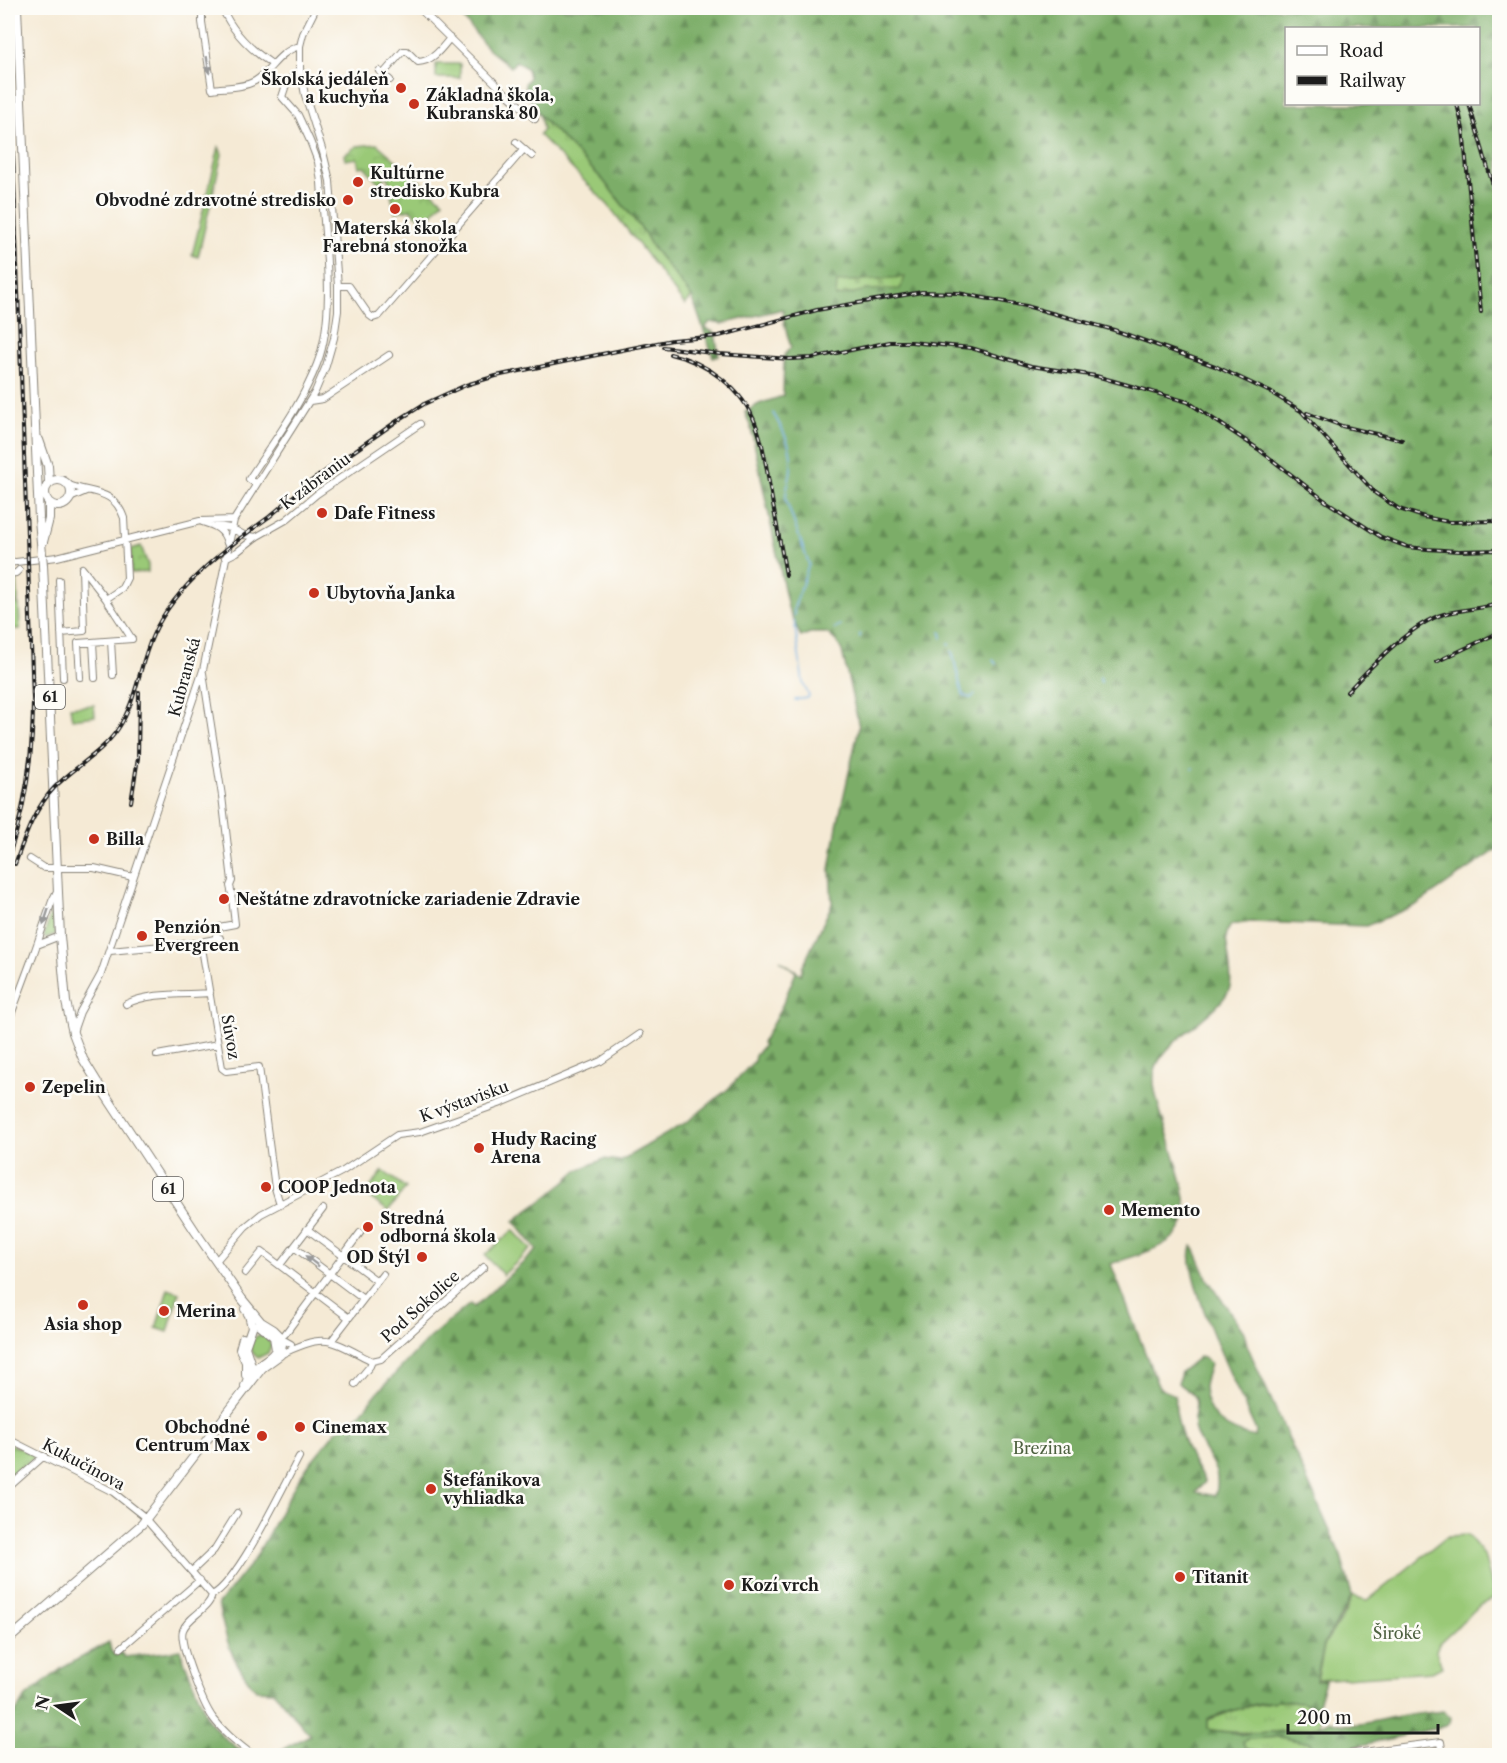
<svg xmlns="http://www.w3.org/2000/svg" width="1507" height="1763" font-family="'Libre Caslon Text',serif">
<defs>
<pattern id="grass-tufts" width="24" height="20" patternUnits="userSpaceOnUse" patternTransform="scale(1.5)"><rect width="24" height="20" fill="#9ac977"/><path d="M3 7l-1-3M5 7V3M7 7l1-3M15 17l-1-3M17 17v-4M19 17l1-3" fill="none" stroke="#84ac66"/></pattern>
<pattern id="forest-firs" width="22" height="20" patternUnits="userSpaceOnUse" patternTransform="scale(1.5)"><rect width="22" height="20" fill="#7bad68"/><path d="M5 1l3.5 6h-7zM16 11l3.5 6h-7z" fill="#648c55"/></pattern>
<pattern id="cemetery-stones" width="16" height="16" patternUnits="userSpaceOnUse" patternTransform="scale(1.5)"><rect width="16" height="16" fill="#9ac977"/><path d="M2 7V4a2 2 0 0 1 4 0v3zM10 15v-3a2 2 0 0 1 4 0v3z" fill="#84ac66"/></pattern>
<pattern id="park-crowns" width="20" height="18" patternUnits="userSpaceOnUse" patternTransform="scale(1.5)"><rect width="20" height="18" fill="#9ac977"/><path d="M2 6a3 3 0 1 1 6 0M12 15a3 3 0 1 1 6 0" fill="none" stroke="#84ac66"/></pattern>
</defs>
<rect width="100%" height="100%" fill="#fdfcf7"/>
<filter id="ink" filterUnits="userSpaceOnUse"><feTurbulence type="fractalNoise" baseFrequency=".0167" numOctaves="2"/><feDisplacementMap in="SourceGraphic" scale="12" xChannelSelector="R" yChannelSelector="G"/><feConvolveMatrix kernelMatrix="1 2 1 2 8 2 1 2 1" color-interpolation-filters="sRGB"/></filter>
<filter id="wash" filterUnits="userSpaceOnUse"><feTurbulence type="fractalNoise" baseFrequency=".008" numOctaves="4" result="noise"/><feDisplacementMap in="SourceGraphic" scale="24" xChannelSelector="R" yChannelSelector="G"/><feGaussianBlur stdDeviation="1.35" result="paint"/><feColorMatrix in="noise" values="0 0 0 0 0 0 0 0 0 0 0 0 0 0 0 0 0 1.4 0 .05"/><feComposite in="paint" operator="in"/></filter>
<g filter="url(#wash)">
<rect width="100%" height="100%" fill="#f5ead5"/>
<path fill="url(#grass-tufts)" stroke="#5b724a" stroke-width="1.5" d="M540 116 603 180 644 232 651 245 692 297 685 305 609 206 539 135 543 130Z
M52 909 56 934 45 938 44 936Z
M259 1335 266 1336 271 1345 268 1353 258 1358C248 1351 248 1340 259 1335Z
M8 1443 36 1456 8 1481Z
M1281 1700C1294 1700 1310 1700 1320 1711V1726C1284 1733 1247 1735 1211 1730L1208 1728V1720L1241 1708Z
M1279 1737 1310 1743 1319 1755H1267L1245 1748 1243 1743 1247 1739Z"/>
<path fill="url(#forest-firs)" stroke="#4c6442" stroke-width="1.5" fill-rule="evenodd" d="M455 8H1499V848L1416 905 1366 926 1251 922 1231 925 1228 930 1226 937C1227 950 1233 975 1230 987 1222 1013 1168 1037 1156 1067 1151 1079 1156 1096 1159 1107 1166 1133 1191 1195 1185 1218 1183 1226 1177 1235 1170 1240 1153 1252 1130 1257 1111 1264L1158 1386C1163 1392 1170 1391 1175 1396 1175 1419 1184 1445 1195 1466 1198 1471 1202 1476 1205 1482L1196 1492 1215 1496C1225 1465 1200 1454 1194 1427 1192 1418 1198 1408 1195 1399 1192 1391 1183 1389 1178 1383L1181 1372 1199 1357 1204 1358 1210 1363C1209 1371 1204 1379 1204 1387 1206 1419 1228 1431 1255 1437L1256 1431C1242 1399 1180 1274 1192 1246L1194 1248 1208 1280 1244 1332 1247 1345 1341 1556 1352 1595 1345 1610 1325 1641 1316 1680 1325 1681 1317 1707C1281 1692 1243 1707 1208 1719V1728L1211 1730 1243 1734 1301 1730 1320 1726 1330 1721C1351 1730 1379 1719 1400 1716 1414 1714 1428 1713 1443 1711L1451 1717 1450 1723 1446 1726 1319 1755 1310 1743 1279 1737 1247 1739 1243 1743 1245 1748 1267 1756 282 1755 279 1751 310 1735 273 1691 256 1690C231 1661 226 1640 218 1604L255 1558 295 1485 310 1463 336 1431 359 1415 378 1392 429 1338 470 1304 474 1307 537 1250 514 1221 557 1189 578 1170 604 1159 620 1161 687 1122 728 1089 754 1061 755 1055 764 1045 762 1043 781 1008 796 972 780 960 801 974 802 968 832 904 830 870 837 826 859 727 842 651 837 642 827 633H810L801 637 788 608 751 428 745 412 759 404 783 396 784 355 791 347 784 323 783 309 722 324 710 322 705 328 715 333 719 356 713 357 692 297 651 245 644 232 603 180 540 116 526 92 525 84 529 77 527 69 516 61 511 67 488 49ZM1286 28H1478V104H1286Z
M109 1642 111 1651 116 1656 120 1652 125 1657 180 1650 208 1719 223 1737 247 1755H8V1723L26 1697 62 1668Z"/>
<path fill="url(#cemetery-stones)" stroke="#5b724a" stroke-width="1.5" d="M905 277 900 289 866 290 836 297 837 282Z"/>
<path fill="url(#park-crowns)" stroke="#5b724a" stroke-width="1.5" d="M377 144 443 201 425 222 410 209 395 212 387 174 380 184 364 166 359 167 357 158 345 160 344 155 357 146Z
M141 546 148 565V572L131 573V549Z
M168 1289 179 1293 168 1332 156 1328Z"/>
<path fill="#9ac977" stroke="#5b724a" stroke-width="1.5" d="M436 64H460V78H436Z
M219 147 222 154 198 257 192 255Z
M8 577H17L18 602H8Z
M8 604H19L20 629H9Z
M94 705 95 716 72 719 70 707Z
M383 1171 406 1188 388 1211 365 1194Z
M513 1230 531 1249 503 1275 485 1255Z
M1468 1535 1484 1555 1495 1598 1479 1606 1439 1643 1436 1651 1442 1667 1432 1672 1317 1680 1325 1643 1345 1613 1353 1595 1358 1599 1367 1601 1448 1536Z"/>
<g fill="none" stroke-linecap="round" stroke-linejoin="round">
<path stroke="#74b1e6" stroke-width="1.5" d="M773 413C783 430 793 447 791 467 791 479 785 488 786 500L809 564 794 608V616
M794 620 803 683 809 696 807 698 795 700
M834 629 840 625
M941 632 942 638
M860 637V634
M949 643V645
M952 651 962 693 964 696 971 698 975 694
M993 660 996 664
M1100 678 1101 683
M1192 769 1193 768"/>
</g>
</g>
<g filter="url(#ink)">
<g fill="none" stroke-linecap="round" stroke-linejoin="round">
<g stroke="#888378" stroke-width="8">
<path id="minor" d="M202 8V22L212 89C226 87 243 88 255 81 272 71 277 52 300 46
M222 8C232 31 251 50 272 64
M419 8 501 89 535 119
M379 71 390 80
M383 74 403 51H407L418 62C433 61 441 49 450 38
M516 142 532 156
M338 286H349L369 315 373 318 379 316 524 149
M310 401 323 399 389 355
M256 484 249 479C273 442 301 406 317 364 337 313 324 237 321 182L318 162 310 141 298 115 282 97 287 82 300 69
M69 485C93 494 114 489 124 518L127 578 122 588 106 599
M70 498 86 491
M202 522C215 526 224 529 227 543
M216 526 231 528 244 535 256 537
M225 558 237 552 256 537 286 520 317 494 420 424
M8 563 57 557 200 521 234 520
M8 574 16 573 19 570
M59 580 63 678
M61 633 84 631 82 569
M111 641 113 675
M93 642 95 678
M203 673 222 796 232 881 230 886 232 895
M80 677 78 643 132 639 106 599 82 568
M30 859 44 868H94L133 877
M215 939 219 927 235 924 232 898
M198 944 205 941 220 938
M37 945 60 936
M110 951 193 943 202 948 222 1068 226 1071 259 1067 275 1188 280 1204
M126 1004C151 992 184 995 210 993
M8 1023 34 953 52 901 57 891
M73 1032 80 1012 101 974 203 670 234 520 315 392 326 366 334 338 338 311V286L330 181 323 152 305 95 300 69V46L303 34 316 8
M157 1055 218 1044
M307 1229 377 1281
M294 1247 363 1299
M216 1261 245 1227 261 1214 343 1171 397 1135 420 1132 499 1104 601 1061 640 1034
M280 1265 323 1209
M245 1273 262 1252 349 1318
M285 1334 360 1233
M282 1339 291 1344
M332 1340 383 1274
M280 1355C326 1332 329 1339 372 1361L381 1359 484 1267
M355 1384 370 1366 372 1361
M8 1439 113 1492 142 1515 212 1595C209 1610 188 1616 183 1630 178 1643 204 1706 213 1718 224 1733 239 1744 254 1756
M9 1487 44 1456
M192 1571 214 1550 237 1513
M212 1595C237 1584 284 1485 299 1457
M121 1648 200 1580
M1332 1756 1441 1742 1443 1756"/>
</g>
<g stroke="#888378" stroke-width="10">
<path id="major" d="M17 8 39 519 42 554
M39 440 48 466 49 482
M45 493a13 13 0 1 1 26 0a13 13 0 1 1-26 0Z
M43 542 49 519V503
M245 1309 249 1315 252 1327 245 1347 252 1368 245 1386
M243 1338 240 1349 246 1362V1375
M256 1369C262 1359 273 1359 276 1349L274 1337 258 1324
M8 1640 142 1524 262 1368 280 1355 282 1344 280 1336 274 1330 261 1322 242 1299 195 1231 99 1085 83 1059 73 1033 66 1002 60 936 43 565"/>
</g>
<use href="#minor" stroke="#fff" stroke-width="6"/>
<use href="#major" stroke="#fff" stroke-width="8"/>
<g stroke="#1c1c1c" stroke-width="4">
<path id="rail" d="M8 79 13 155 33 699C33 753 27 804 9 855
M1457 104 1463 129 1481 312
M1469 104 1500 209
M663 347 720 354 790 359 812 358 890 342H911L971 348 1031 366 1096 376 1188 402 1258 449 1324 500 1381 537 1408 547 1427 549 1459 551 1500 550
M670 354C707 362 743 389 756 425 764 445 766 467 770 488 775 517 781 546 786 575
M1307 413 1342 426 1402 440
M269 517 310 482 397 421 424 404 466 385 496 376 592 356 672 340 719 336 817 310 922 292 958 293 1026 306 1114 330 1215 366 1270 392 1301 411 1375 493 1399 509 1424 517 1449 522 1500 521
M1436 662 1500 632
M1347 692C1371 667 1410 624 1444 614 1462 610 1481 608 1500 604
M131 802 138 758 139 692
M15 864C25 837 34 809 54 788 75 766 101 754 118 729 137 700 139 666 153 635 175 585 230 545 273 514"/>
</g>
<use href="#rail" stroke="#fdfcf7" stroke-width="1.5" stroke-dasharray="4.5" stroke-linecap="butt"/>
<g stroke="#888378" stroke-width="10" stroke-linecap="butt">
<path id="major-bridge" d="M42 554 43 565"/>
</g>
<use href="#major-bridge" stroke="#fff" stroke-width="8"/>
</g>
<defs><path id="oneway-solid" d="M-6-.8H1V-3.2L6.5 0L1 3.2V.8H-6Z" transform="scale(1.5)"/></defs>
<g fill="#999">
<use href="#oneway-solid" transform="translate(208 65) rotate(81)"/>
<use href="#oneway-solid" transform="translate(46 917) rotate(108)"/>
<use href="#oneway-solid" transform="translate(312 1261) rotate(-142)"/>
</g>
</g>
<g fill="#c8321e" stroke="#fdfcf7" stroke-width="2">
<circle cx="401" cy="88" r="6"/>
<circle cx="414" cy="104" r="6"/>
<circle cx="358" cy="182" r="6"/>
<circle cx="348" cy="200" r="6"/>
<circle cx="395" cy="209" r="6"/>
<circle cx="322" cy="513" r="6"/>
<circle cx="314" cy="593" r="6"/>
<circle cx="94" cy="839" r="6"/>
<circle cx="224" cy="899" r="6"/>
<circle cx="142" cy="936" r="6"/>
<circle cx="30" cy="1087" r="6"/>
<circle cx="479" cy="1148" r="6"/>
<circle cx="266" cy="1187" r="6"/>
<circle cx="1109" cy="1210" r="6"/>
<circle cx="368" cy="1227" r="6"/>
<circle cx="422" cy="1257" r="6"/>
<circle cx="83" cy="1305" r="6"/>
<circle cx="164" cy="1311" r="6"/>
<circle cx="300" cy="1427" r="6"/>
<circle cx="262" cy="1436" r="6"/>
<circle cx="431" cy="1489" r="6"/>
<circle cx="1180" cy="1577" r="6"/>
<circle cx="729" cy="1585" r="6"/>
</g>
<g text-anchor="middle" stroke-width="5" stroke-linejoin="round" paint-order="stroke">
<g fill="#fdfcf7" stroke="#605f5e" stroke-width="1.5">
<rect x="35" y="685" width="30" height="24" rx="4.5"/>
<rect x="153" y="1177" width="30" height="24" rx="4.5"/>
</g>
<g font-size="15" font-weight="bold" fill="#1c1c1c">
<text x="50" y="702">61</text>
<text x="168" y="1194">61</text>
</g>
<g font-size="16" font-weight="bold" fill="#1c1c1c" stroke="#fdfcf7" text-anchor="start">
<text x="389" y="85" text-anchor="end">Školská jedáleň<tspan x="389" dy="18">a kuchyňa</tspan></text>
<text x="426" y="101">Základná škola,<tspan x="426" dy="18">Kubranská 80</tspan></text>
<text x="370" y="179">Kultúrne<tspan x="370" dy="18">stredisko Kubra</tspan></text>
<text x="336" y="206" text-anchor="end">Obvodné zdravotné stredisko</text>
<text x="395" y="234" text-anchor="middle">Materská škola<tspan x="395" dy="18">Farebná stonožka</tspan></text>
<text x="334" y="519">Dafe Fitness</text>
<text x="326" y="599">Ubytovňa Janka</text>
<text x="106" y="845">Billa</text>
<text x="236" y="905">Neštátne zdravotnícke zariadenie Zdravie</text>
<text x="154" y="933">Penzión<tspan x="154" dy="18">Evergreen</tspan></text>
<text x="42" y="1093">Zepelin</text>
<text x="491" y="1145">Hudy Racing<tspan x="491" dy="18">Arena</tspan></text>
<text x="278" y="1193">COOP Jednota</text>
<text x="1121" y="1216">Memento</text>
<text x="380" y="1224">Stredná<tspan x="380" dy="18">odborná škola</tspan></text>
<text x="410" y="1263" text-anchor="end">OD Štýl</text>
<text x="176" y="1317">Merina</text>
<text x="83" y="1330" text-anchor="middle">Asia shop</text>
<text x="250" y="1433" text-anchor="end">Obchodné<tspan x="250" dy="18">Centrum Max</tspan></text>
<text x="312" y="1433">Cinemax</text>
<text x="443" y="1486">Štefánikova<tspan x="443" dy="18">vyhliadka</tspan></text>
<text x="1192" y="1583">Titanit</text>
<text x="741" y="1591">Kozí vrch</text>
</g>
<g font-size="16" fill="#1c1c1c" stroke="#fdfcf7">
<text transform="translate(315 481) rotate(-37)" y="6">K zábraniu</text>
<text transform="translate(184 677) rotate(-75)" y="6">Kubranská</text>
<text transform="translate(231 1037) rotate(80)" y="6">Súvoz</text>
<text transform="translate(464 1101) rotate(-20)" y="6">K výstavisku</text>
<text transform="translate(420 1306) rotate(-42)" y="6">Pod Sokolice</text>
<text transform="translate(84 1464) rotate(28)" y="6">Kukučínova</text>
</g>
<g font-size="16" fill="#4e6140" stroke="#fdfcf7">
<text x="1042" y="1454">Brezina</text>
<text x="1397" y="1639">Široké</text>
</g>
</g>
<rect width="1507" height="1763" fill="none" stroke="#fdfcf7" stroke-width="30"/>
<rect x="1285" y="27" width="195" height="78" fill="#fdfcf7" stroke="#a3a29f" stroke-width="1.5"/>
<rect x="1297" y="46" width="30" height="9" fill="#ffffff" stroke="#a3a29f" stroke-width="1.5"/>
<text x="1339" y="57" font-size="18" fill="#1c1c1c">Road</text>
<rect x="1297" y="76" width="30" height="9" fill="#1c1c1c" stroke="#a3a29f" stroke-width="1.5"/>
<text x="1339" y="87" font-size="18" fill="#1c1c1c">Railway</text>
<g transform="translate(57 1706) rotate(283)" stroke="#fdfcf7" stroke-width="4.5" paint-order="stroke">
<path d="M0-4.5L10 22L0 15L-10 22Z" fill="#1c1c1c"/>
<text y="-9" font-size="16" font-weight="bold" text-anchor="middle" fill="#1c1c1c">N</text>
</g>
<path d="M1288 1724v9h150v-9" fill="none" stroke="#1c1c1c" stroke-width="3"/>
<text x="1297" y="1724" font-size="18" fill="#1c1c1c" stroke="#fdfcf7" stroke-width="4.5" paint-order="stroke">200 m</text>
</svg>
